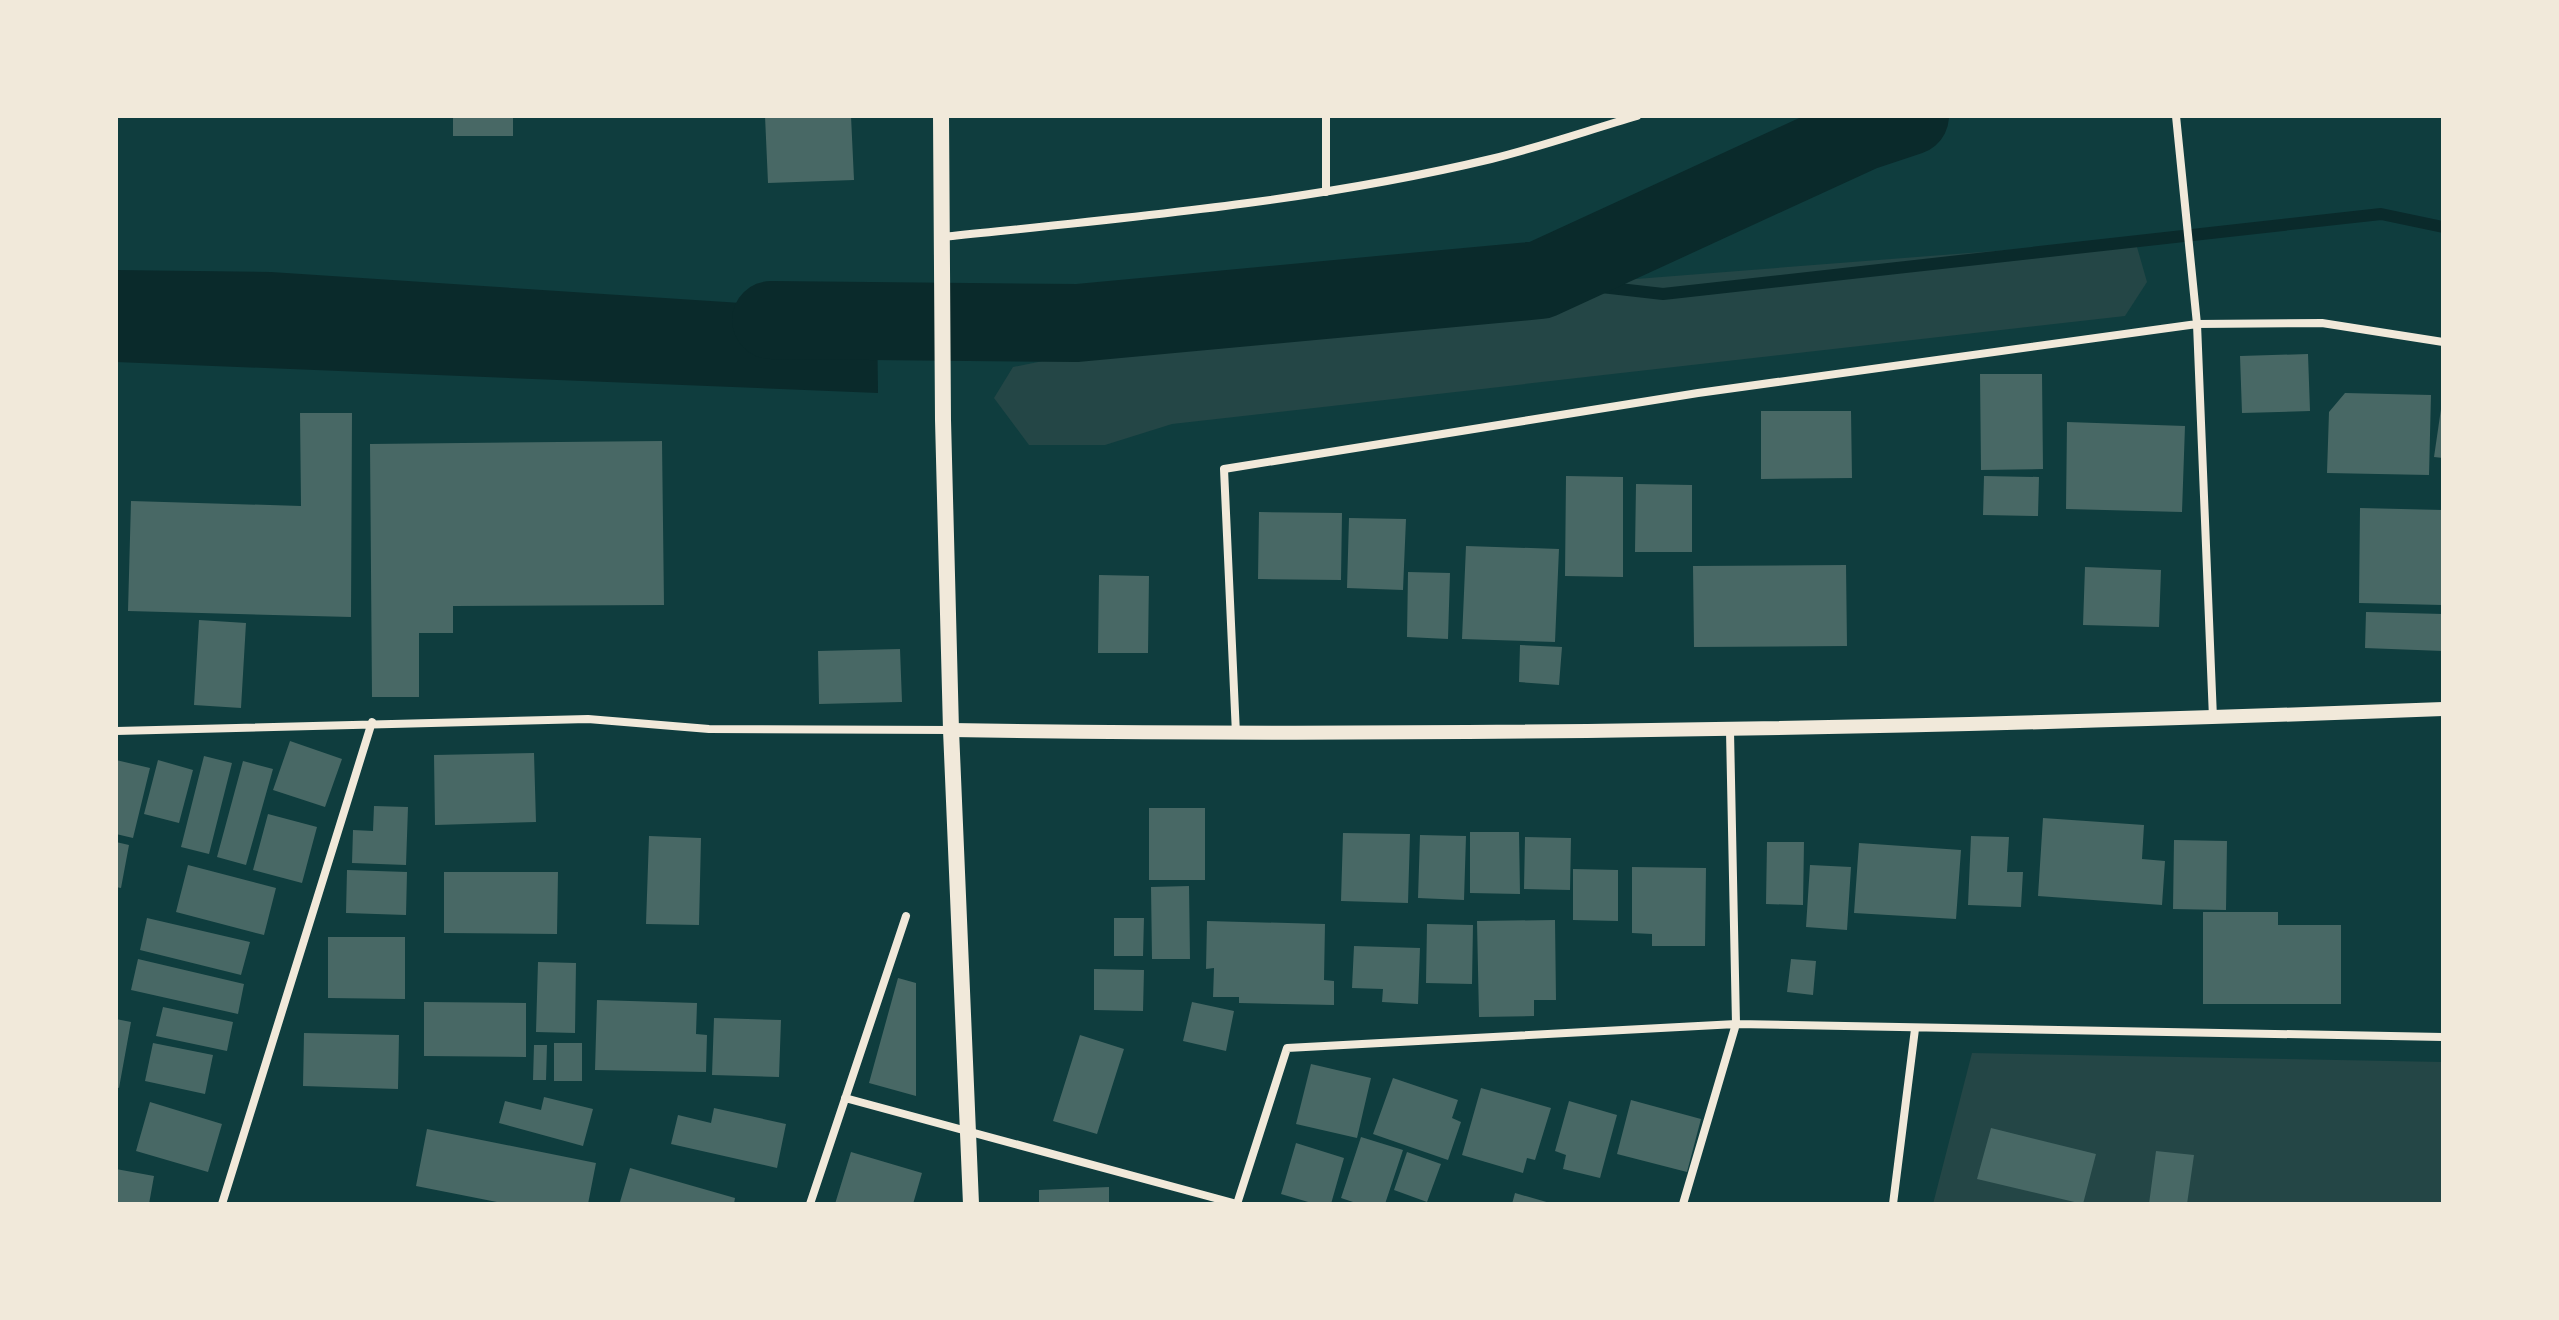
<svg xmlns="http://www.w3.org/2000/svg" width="2559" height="1320" font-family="'Archivo Narrow',sans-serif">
<rect width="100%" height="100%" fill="#0f3d3e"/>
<path fill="#244646" d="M2135 240 2147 282 2125 316 1172 424 1105 445H1029L994 398 1013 367 1328 303Z
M1972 1053 2443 1062V1204H1933Z"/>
<path fill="#0a2a2b" d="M116 270 271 272 877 312 878 393 116 362Z"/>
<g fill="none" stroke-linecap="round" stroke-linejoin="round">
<path stroke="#0a2a2b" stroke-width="12" d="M1540 280 1663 294 2381 214 2443 227"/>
<path stroke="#0a2a2b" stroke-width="78" d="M771 320 1077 323 1540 280 1862 132 1910 116"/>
</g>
<path fill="#486865" d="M453 116H513V136H453Z
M765 116H851L854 180 768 183Z
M2308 354 2310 411 2242 413 2240 356Z
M1980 374H2042L2043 469 1981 470Z
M2345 393 2431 395 2429 475 2327 473 2329 412Z
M2441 409H2443V458L2434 457Z
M1761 411H1851L1852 478 1761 479Z
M300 413H352L351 617 128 611 131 501 301 506Z
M2067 422 2185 426 2182 512 2066 509Z
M662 441 664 605 453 606V633H419V697H372L370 444Z
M1566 476 1623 477V577L1565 576Z
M1984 476 2039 477 2038 516 1983 515Z
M1636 484 1692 485V552H1635Z
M2360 508 2443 510 2442 605 2359 603Z
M1259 512 1342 513 1341 580 1258 579Z
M1349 518 1406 519 1403 590 1347 588Z
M1466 546 1559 549 1555 642 1462 639Z
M1846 565 1847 646 1694 647 1693 566Z
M2085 567 2161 570 2159 627 2083 625Z
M1408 572 1450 573 1448 639 1407 637Z
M1099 575 1149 576 1148 653H1098Z
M2366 612 2443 614V651L2365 648Z
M199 620 246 623 241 708 194 705Z
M1520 645 1562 647 1559 685 1519 682Z
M900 649 902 702 819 704 818 651Z
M290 741 342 759 325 807 273 790Z
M534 753 536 822 435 825 434 755Z
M204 756 232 763 209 854 181 847Z
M116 760 150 768 133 838 116 834Z
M158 760 193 770 179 823 144 814Z
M243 761 273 769 246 865 217 857Z
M374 806 408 807 406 865 352 863 353 830 373 831Z
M1149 808H1205V880H1149Z
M268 814 317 827 302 883 253 870Z
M2043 818 2144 825 2142 859 2165 861 2162 905 2038 896Z
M1470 832H1519L1520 894 1470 893Z
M1343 833 1410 834 1408 903 1341 901Z
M1420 835 1466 836 1464 900 1418 898Z
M649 836 701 838 699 925 646 924Z
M1971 836 2009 837 2007 872H2023L2021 907 1968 905Z
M1525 837 1571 838 1570 890 1524 889Z
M2174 840 2227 841 2226 910 2173 909Z
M116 842 129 845 121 888 116 887Z
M1767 842H1804L1803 905 1766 904Z
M1859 843 1961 850 1956 919 1854 913Z
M188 865 276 888 264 935 176 912Z
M1810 865 1851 867 1847 930 1806 927Z
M1632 867 1706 868 1705 946H1652V934L1632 933Z
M1573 869 1618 870V921L1573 920Z
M347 870 407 872 406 915 346 913Z
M444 872H558L557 934 444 933Z
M1189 886 1190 959H1152L1151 887Z
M2203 912H2278V925H2341V1004H2203Z
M147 918 250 942 241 975 140 950Z
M1114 918H1144L1143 956H1114Z
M1555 920 1556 1000H1534V1016L1479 1017 1477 921Z
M1207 921 1325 924 1324 980 1334 981V1005L1239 1003V997H1213L1214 968 1206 969Z
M1427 924 1473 925 1472 984 1426 983Z
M328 937H405V999L328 998Z
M1354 946 1420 948 1418 1004 1382 1002 1383 989 1352 988Z
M138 959 244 984 238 1014 131 990Z
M1791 959 1816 961 1813 995 1787 992Z
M538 962 576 963 575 1033 536 1032Z
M1094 969 1144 970 1143 1011 1094 1010Z
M898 978 916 983V1096L869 1083Z
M597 1000 697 1003 696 1034 707 1035 706 1072 595 1070Z
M424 1002 526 1003V1057L424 1056Z
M1192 1002 1234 1011 1226 1051 1183 1041Z
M163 1007 233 1022 227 1051 156 1036Z
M714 1018 781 1020 779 1077 712 1075Z
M116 1019 131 1022 119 1088 116 1087Z
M304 1033 399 1035 398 1089 303 1086Z
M1080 1035 1124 1049 1097 1134 1053 1121Z
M153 1043 213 1055 205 1094 145 1081Z
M554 1043H582V1081H554Z
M534 1045H547L546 1080H533Z
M1311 1064 1371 1078 1357 1138 1296 1124Z
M1393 1078 1458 1100 1452 1118 1461 1122 1448 1160 1373 1134Z
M1481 1088 1551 1108 1535 1160 1527 1158 1523 1173 1462 1155Z
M544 1097 593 1109 583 1146 499 1123 505 1101 541 1110Z
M1631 1100 1701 1119 1687 1172 1617 1154Z
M1569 1101 1617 1115 1600 1178 1563 1169 1566 1155 1555 1151Z
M150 1102 222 1124 208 1172 136 1151Z
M714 1108 786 1124 777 1168 671 1144 678 1115 711 1123Z
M1991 1128 2096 1154 2083 1204 1977 1179Z
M427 1129 596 1163 588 1204H507L416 1186Z
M1361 1137 1403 1150 1385 1204H1359L1341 1198Z
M1296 1143 1344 1158 1331 1204H1315L1281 1194Z
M2156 1151 2194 1155 2187 1204H2149Z
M851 1152 922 1173 913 1204H835Z
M1407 1152 1441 1164 1427 1202 1394 1190Z
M630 1168 735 1198 734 1204 620 1202Z
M116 1169 154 1176 149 1204H116Z
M1109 1187V1204H1039V1190Z
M1515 1193 1550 1203V1204H1512Z"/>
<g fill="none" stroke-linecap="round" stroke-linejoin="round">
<path stroke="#f1e9da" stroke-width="8" d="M2176 116 2197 324 2213 718
M1326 192V116
M942 237C1126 218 1311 202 1491 159 1540 147 1589 130 1637 116
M116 731 588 719 709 729 951 730
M1236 734 1224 469 1698 393 2197 324 2322 323 2443 342
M845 1098 1237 1204
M222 1204 372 722
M810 1204 906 916
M1237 1204 1287 1048 1736 1024 2443 1037
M1683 1204 1736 1024 1730 731
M1893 1204 1915 1029"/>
<path stroke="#f1e9da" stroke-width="14" d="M951 730C1449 738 1946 728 2443 709"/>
<path stroke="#f1e9da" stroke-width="16" d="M941 116 943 420 951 730 971 1204"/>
</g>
<rect width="2559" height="1320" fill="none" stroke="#f1e9da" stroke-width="236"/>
</svg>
